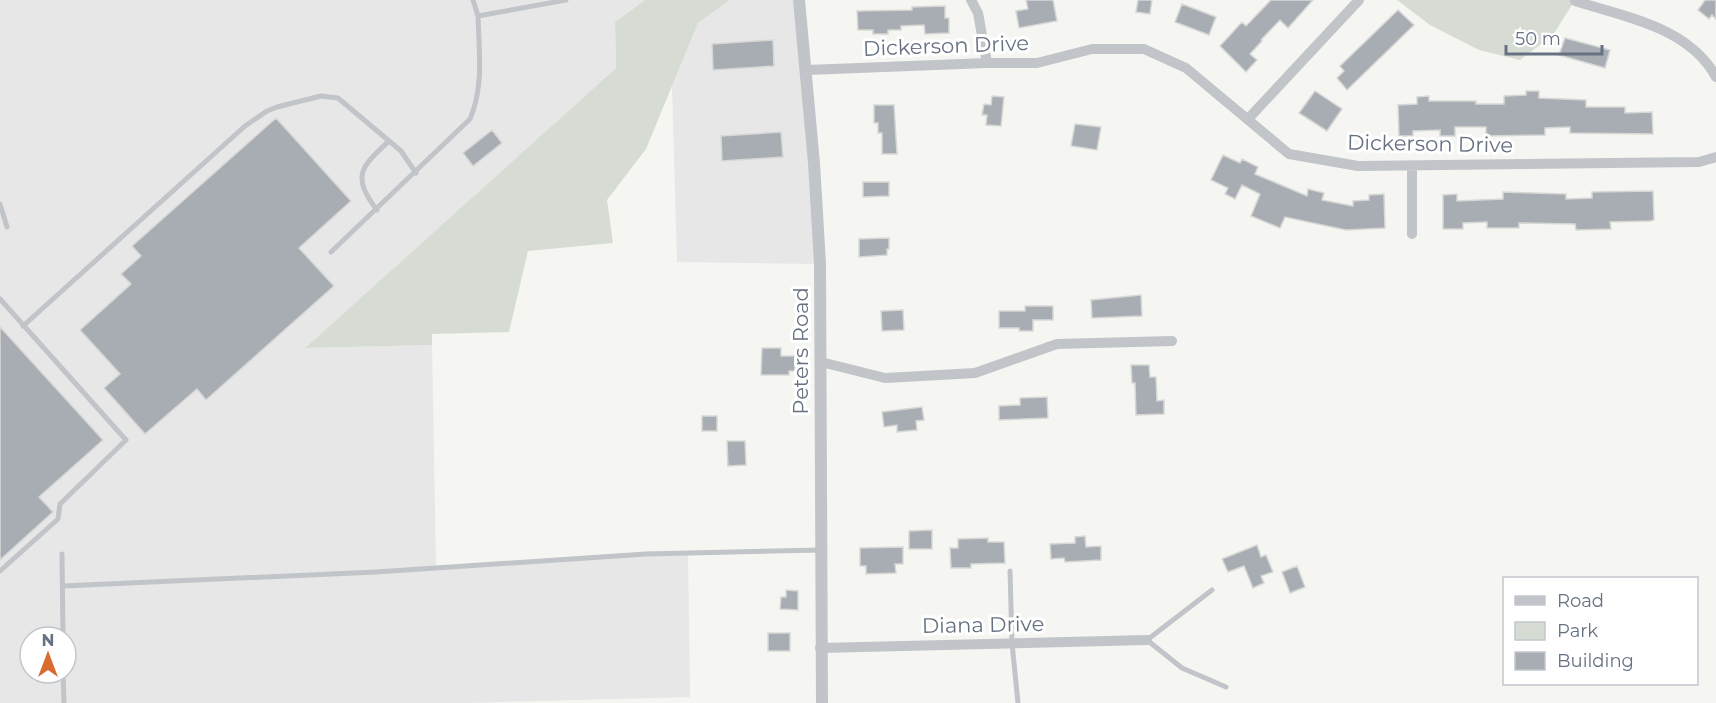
<svg xmlns="http://www.w3.org/2000/svg" width="1716" height="703" font-family="Montserrat,sans-serif">
<rect width="100%" height="100%" fill="#f5f6f2"/>
<path fill="#e6e7e6" fill-rule="evenodd" d="M0 0H645L615 22 616 68 305 348 432 345 436 568 688 553 690 697 464 703H0ZM30 637H66V673H30Z
M730 0H799L820 264 677 262 672 86 698 23Z"/>
<path fill="#d6dcd4" d="M645 0H730L698 23 646 149 607 200 613 243 528 251 509 332 432 334V345L305 348 616 68 615 22Z
M1397 0H1575L1553 35 1520 60 1479 50 1430 25Z"/>
<path fill="#a8adb4" stroke="#d7d7d5" stroke-width="1.5" d="M1026 0H1053L1057 21 1019 28 1016 11 1028 9Z
M1138 0H1152L1150 14 1136 12Z
M1271 0H1313L1288 28 1280 20 1261 40 1262 41 1250 54 1257 60 1246 72 1220 46 1242 22 1246 26Z
M1705 0H1716V19L1712 15 1709 19 1698 10Z
M1182 4 1216 17 1209 35 1175 22Z
M945 6V18H949V33L925 34 924 25 901 26V30H888V34H873V30H858L857 11 912 10V7Z
M1398 10 1414 25 1347 90 1337 78 1344 71 1340 66Z
M1565 38 1610 50 1605 68 1559 55Z
M773 40 774 66 713 70 712 44Z
M1315 91 1342 109 1327 131 1299 113Z
M1526 91H1539V98L1586 100V107H1625V113L1652 112 1653 134 1570 133V127L1545 128V135L1486 136V127H1455V136H1440V130L1413 131V136H1399L1398 105 1417 104V97L1429 96V101H1476V104H1504V96L1526 95Z
M992 96 1004 97 1001 126 986 125 987 115H982L984 104 991 105Z
M874 105H894L897 154H882V133H878V123H874Z
M276 118 351 201 299 248 334 286 206 400 197 389 145 434 104 388 120 374 80 330 131 284 121 274 141 256 132 246Z
M1075 124 1101 127 1097 150 1071 146Z
M492 130 502 143 473 166 463 153Z
M781 132 783 157 722 161 721 136Z
M1223 155 1240 163 1242 159 1258 167 1255 174 1307 196 1308 189 1324 193 1322 200 1353 206V201L1369 200V195L1384 194 1385 228 1346 230 1285 217 1280 228 1251 216 1260 194 1242 185 1235 199 1225 194 1228 188 1211 180Z
M863 182H889V196L863 197Z
M1653 191 1654 220 1650 221 1610 222 1611 229 1576 230 1575 224 1519 223V228H1487V222L1463 223V229H1443V195L1457 194V201L1503 199V192L1566 194V199L1592 198V192Z
M889 238V249H887V255L859 257V239Z
M1141 295 1142 316 1092 318 1091 300Z
M1025 306H1053V320H1033V331H1019V328H999V311H1025Z
M903 310 904 330 882 331 881 311Z
M0 327 103 440 39 497 53 512 0 560Z
M762 348H781V356H795V371H789V375H761Z
M1131 365H1149L1150 377H1156L1157 401 1164 400V414L1136 415 1135 383H1132Z
M1047 397 1048 418 999 420V406L1020 405V398Z
M922 407 924 420 916 421 917 430 897 432V425L884 427 882 412Z
M702 416H717V431H702Z
M727 441H745L746 465 728 466Z
M932 530V549H909V531Z
M1085 536 1086 547 1101 546V560L1065 562 1064 558 1051 559 1050 544 1075 543V537Z
M988 538V542H1004L1005 563 971 564V568H951L950 548H958V539Z
M1257 545 1261 557 1266 555 1273 572 1261 576 1264 583 1253 588 1244 566 1228 572 1222 559Z
M903 547V564H895L896 573 866 574V566H860V548Z
M1297 566 1305 587 1290 593 1282 572Z
M786 590 798 591V610L780 609 781 597H786Z
M768 633H790V651H768Z"/>
<g fill="none" stroke-linecap="round" stroke-linejoin="round">
<path stroke="#c1c4c8" stroke-width="5" d="M473 0 478 16 566 0
M0 204 7 227
M377 210C351 176 361 167 389 141
M331 252 470 119C484 87 479 51 478 16
M0 299 126 440 60 504 58 519 0 571
M23 326 245 126 267 111 277 107 321 96 338 98 401 151 416 173
M62 554 63 637
M1010 571 1012 643 1018 703
M63 586 376 572 646 554 821 550
M1212 590 1147 640 1182 668 1226 687
M63 673 64 703"/>
<path stroke="#c1c4c8" stroke-width="10" d="M971 0 978 13 987 63
M1575 1C1625 17 1689 27 1716 77
M807 70 987 63H1037L1092 49H1144L1186 68 1289 154 1358 166 1699 162 1716 157
M1248 119 1359 0
M1412 166V234
M821 362 885 378 975 373 1057 344 1172 341
M820 648 1147 640"/>
<path stroke="#c1c4c8" stroke-width="12" d="M799 0 814 163 820 264 822 703"/>
</g>
<g text-anchor="middle" stroke-width="6" stroke-linejoin="round" paint-order="stroke">
<g font-size="21" fill="#667282" stroke="#fff">
<text transform="translate(946 46) rotate(-2)" y="7">Dickerson Drive</text>
<text transform="translate(1430 144) rotate(1)" y="7">Dickerson Drive</text>
<text transform="translate(801 351) rotate(-90)" y="7">Peters Road</text>
<text transform="translate(983 625) rotate(-1)" y="7">Diana Drive</text>
</g>
</g>
<rect x="1503" y="577" width="195" height="108" fill="#ffffff" stroke="#c2c7cd" stroke-width="1.5"/>
<rect x="1515" y="596" width="30" height="9" fill="#c1c4c8" stroke="#c2c7cd" stroke-width="1.5"/>
<text x="1557" y="607" font-size="18" fill="#667282">Road</text>
<rect x="1515" y="622" width="30" height="18" fill="#d6dcd4" stroke="#c2c7cd" stroke-width="1.5"/>
<text x="1557" y="637" font-size="18" fill="#667282">Park</text>
<rect x="1515" y="652" width="30" height="18" fill="#a8adb4" stroke="#c2c7cd" stroke-width="1.5"/>
<text x="1557" y="667" font-size="18" fill="#667282">Building</text>
<g transform="translate(48 655)"><circle r="28" fill="#ffffff" stroke="#c2c7cd" stroke-width="1.5"/>
<path d="M0-4.5L10 22L0 15L-10 22Z" fill="#d86b30"/>
<text y="-9" font-size="16" font-weight="bold" text-anchor="middle" fill="#667282">N</text>
</g>
<path d="M1506 45v9h96v-9" fill="none" stroke="#667282" stroke-width="3"/>
<text x="1515" y="45" font-size="18" fill="#667282" stroke="#ffffff" stroke-width="4.5" paint-order="stroke">50 m</text>
</svg>
